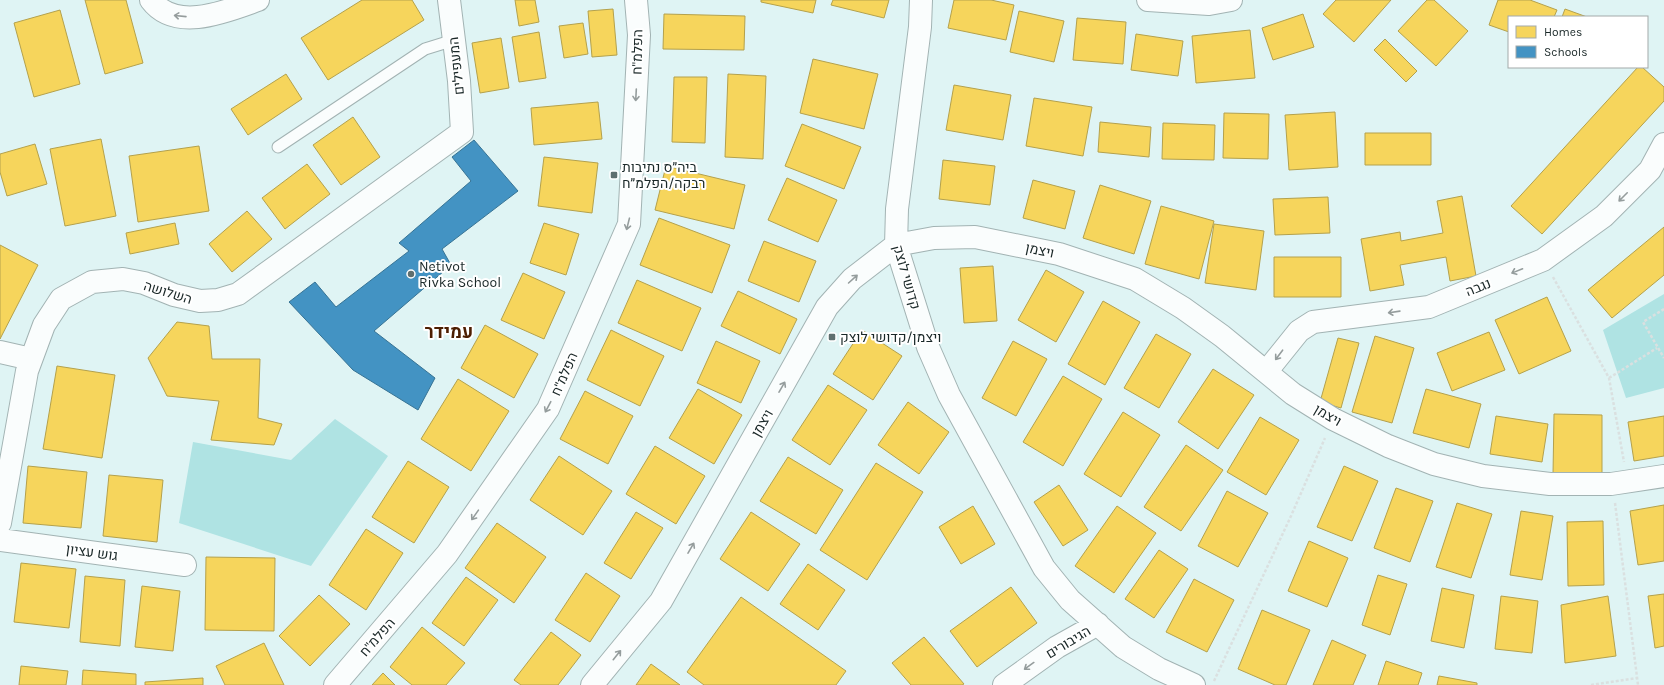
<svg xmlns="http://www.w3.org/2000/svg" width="1664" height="685" font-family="Karla,Heebo,sans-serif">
<rect width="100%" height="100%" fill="#dff4f4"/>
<path fill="#afe3e3" d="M1664 294V388L1626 398 1603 330Z
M335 419 388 456 311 566 179 523 193 442 291 460Z"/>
<path fill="#f6d55c" stroke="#b4a14c" d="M85 0H126L143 63 105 74Z
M362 0H412L424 20 328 80 301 38Z
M515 0H535L539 22 519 26Z
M761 0H816L813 13 761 2Z
M833 0H889L884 18 831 5Z
M954 0H991L1014 5 1006 40 948 28Z
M1336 0H1391L1354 42 1323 14Z
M1427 0H1434L1468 31 1436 66 1398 31Z
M1498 0H1530L1557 10 1554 17H1509V32L1489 25Z
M613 9 617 55 592 57 588 11Z
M1565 9 1587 17H1562Z
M60 10 80 84 34 97 14 23Z
M1019 11 1064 21 1054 62 1010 52Z
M664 14 745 16 744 50 663 49Z
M1303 14 1314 47 1273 60 1262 28Z
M1077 18 1126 22 1123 64 1073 60Z
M583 23 588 54 564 58 559 26Z
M1250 30 1255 78 1196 83 1192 36Z
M539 32 546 78 519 82 512 37Z
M1136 34 1183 41 1178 76 1131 70Z
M501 38 509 88 480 93 472 43Z
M1385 39 1417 71 1406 82 1374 50Z
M813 59 878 74 864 129 800 113Z
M1638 67H1642L1664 87V101L1542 234 1511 206Z
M286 74 302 99 248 135 231 109Z
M728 74 766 76 763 159 725 157Z
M674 77H707L705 143 672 142Z
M954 85 1011 95 1003 140 946 130Z
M1034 98 1092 107 1083 156 1026 146Z
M598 102 602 139 534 145 531 108Z
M1335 112 1338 167 1289 170 1285 115Z
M1224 113 1269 114 1268 159 1223 158Z
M353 117 380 157 341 185 313 145Z
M1100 122 1151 127 1149 157 1098 152Z
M1163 123 1215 125 1214 160 1162 159Z
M802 124 861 147 844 189 785 166Z
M1365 133H1431V165H1365Z
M101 139 116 216 65 226 50 149Z
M35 144 47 184 7 196 0 172V154Z
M199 146 209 211 138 222 129 156Z
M544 157 598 163 592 213 538 206Z
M943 160 995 166 990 205 939 199Z
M307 164 330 194 285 229 262 198Z
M666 166 745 185 734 229 655 210Z
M787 178 837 200 818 242 768 220Z
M1033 180 1075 191 1065 229 1023 218Z
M1100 185 1151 201 1134 254 1083 238Z
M1462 196 1476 276 1450 281 1446 257 1400 265 1404 285 1370 291 1361 239 1400 232 1401 241 1443 233 1437 201Z
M1328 197 1330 233 1275 235 1273 199Z
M1161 206 1214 221 1199 279 1145 264Z
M247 211 272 239 232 272 209 244Z
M659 218 730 245 712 293 640 265Z
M175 223 179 244 130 254 126 233Z
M544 223 579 234 566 275 530 263Z
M1214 224 1264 231 1256 290 1205 283Z
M1664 227V275L1612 318 1588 290Z
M764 241 816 261 799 302 748 281Z
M0 245 38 265 0 339Z
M1274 257H1341V297H1274Z
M993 266 997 321 964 323 960 268Z
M1046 270 1084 292 1056 342 1018 320Z
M523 273 565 292 544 339 501 320Z
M637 280 701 308 682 351 618 323Z
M738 291 797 319 780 354 721 326Z
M1547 297 1571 351 1519 374 1495 320Z
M1103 301 1140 322 1105 385 1068 364Z
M177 322 209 326 212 359H260L258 418 282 424 274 445 211 440 219 401 167 396 148 358Z
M485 325 538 354 514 398 461 368Z
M611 330 664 356 640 406 587 380Z
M862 330 902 356 873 400 833 374Z
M1489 332 1505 370 1452 391 1437 353Z
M1156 334 1191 354 1159 408 1124 388Z
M1375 336 1414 348 1392 423 1352 412Z
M1338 338 1359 343 1341 408 1320 402Z
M716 341 760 361 741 403 697 383Z
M1013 341 1047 359 1016 416 982 398Z
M57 366 115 375 102 458 43 449Z
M1213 369 1254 395 1218 449 1178 422Z
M1063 376 1102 399 1063 466 1023 442Z
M458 379 509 411 471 471 421 439Z
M828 385 867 410 830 465 792 440Z
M698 389 742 415 714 464 669 438Z
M1426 389 1481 404 1469 448 1413 433Z
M585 391 633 416 608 464 560 439Z
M908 402 949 432 919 474 878 445Z
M1123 412 1160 435 1121 497 1084 474Z
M1554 414 1602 415V474H1553Z
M1496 416 1548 424 1542 462 1490 454Z
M1664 416V456L1634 461 1628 422Z
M1260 417 1299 440 1266 495 1227 472Z
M1186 445 1223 470 1181 531 1144 507Z
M655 446 705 476 676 524 626 494Z
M559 456 612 491 583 535 530 500Z
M788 457 843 490 816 534 760 501Z
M408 461 449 487 414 543 372 517Z
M876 463 923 492 867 580 820 550Z
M28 466 87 472 81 528 23 523Z
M1344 466 1378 481 1352 541 1317 527Z
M109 475 163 480 157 542 103 536Z
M1059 485 1088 530 1063 546 1034 502Z
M1396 488 1433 501 1410 562 1374 548Z
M1227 491 1268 513 1238 567 1198 546Z
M1457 503 1492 514 1471 578 1436 567Z
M1664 505V561L1638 565 1630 511Z
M973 506 995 544 961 564 939 527Z
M1117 506 1156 533 1114 593 1075 566Z
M1521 511 1553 516 1542 580 1510 575Z
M636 512 663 528 631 579 604 563Z
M751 512 800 544 768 591 720 559Z
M1603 521 1604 585 1568 586 1567 522Z
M497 523 546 557 514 603 465 568Z
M366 529 403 553 366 610 329 585Z
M1309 541 1348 558 1327 607 1288 591Z
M1159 550 1188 569 1154 618 1125 599Z
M206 557 275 558 274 631 205 630Z
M21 563 76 569 69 628 14 622Z
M808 564 845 590 818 630 780 604Z
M586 573 620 596 590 642 555 620Z
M1378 575 1407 584 1390 635 1362 625Z
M85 576 125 580 120 646 80 642Z
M466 577 498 600 464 646 432 623Z
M1194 579 1234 600 1207 652 1166 632Z
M142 586 180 591 173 651 135 647Z
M1011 587 1037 623 977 667 950 631Z
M1442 588 1474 595 1464 648 1431 641Z
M1664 594V646L1655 648 1648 596Z
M319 595 350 624 310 666 279 636Z
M1501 596 1538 601 1532 653 1495 649Z
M1608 596 1616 656 1565 663 1561 605Z
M741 597 846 671 836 685H704L687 672Z
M1262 610 1310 630 1286 685H1275L1238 669Z
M422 627 465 663 446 685H412L390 667Z
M551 632 581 655 558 685H521L514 680Z
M924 637 964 684 962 685H911L892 663Z
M1332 640 1366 655 1353 685H1313Z
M264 643 284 685H225L216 666Z
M1386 661 1422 673 1418 685H1378Z
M651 664 680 685H636Z
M21 666 68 671 66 685H19Z
M83 670 136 674V685H82Z
M383 673 395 685H372Z
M1439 676 1477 683V685H1437Z
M203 678V685H145V682Z"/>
<path fill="#4393c3" stroke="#377394" d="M474 140 518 191 442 249 451 265 374 331 435 378 418 410 353 370 289 302 315 282 336 307 409 251 399 243 471 181 452 157Z"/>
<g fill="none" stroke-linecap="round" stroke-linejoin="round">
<g stroke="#a2b3b3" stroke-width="13">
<path id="lane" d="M278 147 425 49 454 40"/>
</g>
<g stroke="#a2b3b3" stroke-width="24">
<path id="street" d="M151 0C176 33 227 11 258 0
M921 0 920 27 897 209 896 245 928 347 949 395 1044 568 1070 600 1123 647 1159 669 1194 685
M1148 0 1209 4 1231 0
M0 352 31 359
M1266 372 1299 331 1313 322 1429 307 1543 260 1604 216 1650 170 1664 144
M0 523 27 371 44 325 61 299 92 282 123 279 144 283 174 295 200 301 218 300 238 294 462 132 459 81 449 0
M0 540 185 565
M335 685 447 554 548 409 629 224 639 35 636 0
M592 685 661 601 827 307 852 279 896 245 934 238 975 237 1059 254 1135 279 1183 308 1222 336 1293 394 1333 419 1388 446 1434 464 1483 476 1550 484H1611L1664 476
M1004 685 1057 647 1098 624"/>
</g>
<path stroke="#dae0e0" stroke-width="2.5" stroke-dasharray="3 2" stroke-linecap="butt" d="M1553 277 1609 378 1624 462
M1664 309 1643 322 1664 358
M1609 378 1657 348
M1615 503 1638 685
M1214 681 1291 516 1325 438
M1591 685 1637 678"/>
<use href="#lane" stroke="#fafdfd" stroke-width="11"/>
<use href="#street" stroke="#fafdfd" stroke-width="22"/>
</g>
<defs><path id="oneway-shaft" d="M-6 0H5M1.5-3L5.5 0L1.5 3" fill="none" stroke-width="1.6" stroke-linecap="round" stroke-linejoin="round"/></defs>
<g stroke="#959d9d">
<use href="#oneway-shaft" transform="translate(180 16) rotate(-174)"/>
<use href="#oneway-shaft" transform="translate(636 95) rotate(93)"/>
<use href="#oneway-shaft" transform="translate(1623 197) rotate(135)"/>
<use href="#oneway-shaft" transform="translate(628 224) rotate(104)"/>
<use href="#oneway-shaft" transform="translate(1517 271) rotate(158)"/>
<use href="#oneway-shaft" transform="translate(853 279) rotate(-42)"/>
<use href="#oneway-shaft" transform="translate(1394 312) rotate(172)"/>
<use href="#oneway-shaft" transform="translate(1279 355) rotate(127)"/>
<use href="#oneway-shaft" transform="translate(782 387) rotate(-60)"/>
<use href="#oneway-shaft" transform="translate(548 407) rotate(118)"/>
<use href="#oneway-shaft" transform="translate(475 515) rotate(125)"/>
<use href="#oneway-shaft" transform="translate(691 548) rotate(-60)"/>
<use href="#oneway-shaft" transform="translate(617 655) rotate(-51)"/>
<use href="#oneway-shaft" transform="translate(1029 666) rotate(144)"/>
</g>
<g fill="#5f6f6f" stroke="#fff" stroke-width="1.5">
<rect x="610" y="171" width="8" height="8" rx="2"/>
<circle cx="411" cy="274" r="4"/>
<rect x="828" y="333" width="8" height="8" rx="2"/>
</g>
<g text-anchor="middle" stroke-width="4" stroke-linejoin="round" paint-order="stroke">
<g font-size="14" fill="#1a2828" stroke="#fff">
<text transform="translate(637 52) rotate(-89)" y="5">הפלמ"ח</text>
<text transform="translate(456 66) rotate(-96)" y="5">המעפילים</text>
<text transform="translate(1040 250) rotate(12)" y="5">ויצמן</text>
<text transform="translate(907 277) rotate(74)" y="5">קדושי לוצק</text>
<text transform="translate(1478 287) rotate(-22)" y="5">נגבה</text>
<text transform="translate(168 292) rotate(17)" y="5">השלושה</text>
<text transform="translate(564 374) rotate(-66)" y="5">הפלמ"ח</text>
<text transform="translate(1328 415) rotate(30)" y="5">ויצמן</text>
<text transform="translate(762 423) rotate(-60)" y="5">ויצמן</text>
<text transform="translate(92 552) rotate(8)" y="5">גוש עציון</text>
<text transform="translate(377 637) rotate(-49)" y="5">הפלמ"ח</text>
<text transform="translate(1068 642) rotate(-31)" y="5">הגיבורים</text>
</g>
<g font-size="14" fill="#1a2828" stroke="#fff" text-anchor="start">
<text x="622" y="172">ביה״ס נתיבות<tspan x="622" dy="16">רבקה/הפלמ״ח</tspan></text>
<text x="419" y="271">Netivot<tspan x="419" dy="16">Rivka School</tspan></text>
<text x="840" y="342">ויצמן/קדושי לוצק</text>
</g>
<g font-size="18" font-weight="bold" fill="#4d1e02" stroke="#fff">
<text x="449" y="338">עמידר</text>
</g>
</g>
<rect x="1508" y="16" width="140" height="52" fill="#ffffff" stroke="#a3a9a9"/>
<rect x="1516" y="26" width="20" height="12" fill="#f6d55c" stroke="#a3a9a9"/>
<text x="1544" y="36" font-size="12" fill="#1a2828">Homes</text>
<rect x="1516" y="46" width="20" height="12" fill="#4393c3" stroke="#a3a9a9"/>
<text x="1544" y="56" font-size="12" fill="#1a2828">Schools</text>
</svg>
